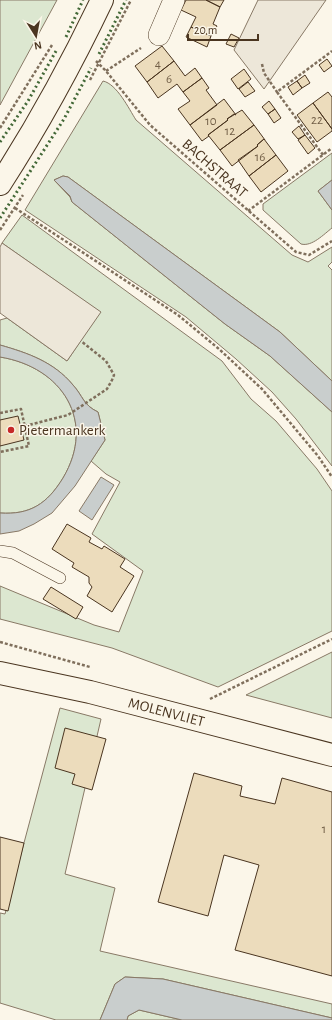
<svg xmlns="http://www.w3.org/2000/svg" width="332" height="1020" font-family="'Alegreya Sans',sans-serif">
<rect width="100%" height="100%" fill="#fbf6e9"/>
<path fill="#dce7d0" stroke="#887966" d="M0 0H57L0 105Z
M103 81C117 84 129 109 136 120L292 255 308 262 332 247V262L328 266 332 270V381L280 332 68 177 63 176 54 180 70 197 72 202 225 324 270 356 332 412V466L296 419 272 392 236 359 186 317 25 210Z
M332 153V180L318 191 332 210V228C324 234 312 247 301 244L263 210V204Z
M22 215 222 361 251 399 276 421 317 469 332 491V631L218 687 112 648 0 619V586L94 625 119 632 143 571 92 534 120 482 106 474 91 461 105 440 98 412C83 405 83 396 73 385 54 362 28 353 0 345V320L7 318 67 361 100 312 2 243Z
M0 357C62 367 97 421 63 478 47 504 30 515 0 513Z
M332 652V718L246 695Z
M60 708 101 719 65 874 115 888 100 951 332 1004V1018L163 979 125 977 115 984 100 1020H56L0 1003V913L5 914Z
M139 1010 182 1020H127L128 1016Z"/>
<path fill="#ede7d9" stroke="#887966" d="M258 0H326L264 89 234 50Z
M2 243 101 312 67 361 0 313V247Z"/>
<path fill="#c9cecd" stroke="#887966" d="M63 176 68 177 280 332 332 381V412L270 356 225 324 72 202 70 196 54 180Z
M332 180V210L318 191Z
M0 345C28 353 54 362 73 385 83 396 83 405 98 412L105 440 75 486 52 513 34 524 19 531 0 534V513C30 515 47 504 63 478 97 421 62 367 0 357Z
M101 477 114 485 92 520 79 511Z
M125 977 163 979 332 1018V1020H182L139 1010 128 1016 127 1020H100L115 984Z"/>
<path fill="#ecdcbc" stroke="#4a3520" d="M186 0H206L220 7 213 24 217 26 211 36 191 27 196 17 181 10Z
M206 0H224L220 7Z
M191 27 211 36 207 47 186 37Z
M231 34 239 38 234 47 226 44Z
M162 46 174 61 147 82 135 66Z
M327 59 332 66 324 72 319 65Z
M174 61 185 76 195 68 202 78 183 92 177 84 158 98 147 82Z
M244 69 251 79 238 89 231 79Z
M305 75 310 83 302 88 297 81Z
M202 78 209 88 206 90 217 105 190 125 178 109 190 101 183 92Z
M297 81 302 88 293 95 288 87Z
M248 82 255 91 245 97 239 89Z
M328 92 332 97V129L313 103Z
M224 99 236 115 234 114 227 119 228 120 208 135 209 136 202 141 190 125Z
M269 101 275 109 268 114 262 107Z
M313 103 332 129V131L317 142 297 115Z
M275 109 281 118 274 123 268 114Z
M242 110 254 125 220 150 208 135 228 120 227 119Z
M254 125 265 140 264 139 257 145 258 146 232 166 220 150Z
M299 126 305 135 298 139 292 132Z
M305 135 315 148 308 154 298 140Z
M264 139 276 155 249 176 238 160 258 146 257 145Z
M276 155 288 171 261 192 249 176Z
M18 416 24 440 0 446V420Z
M67 524 91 538 89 542 102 549 104 546 125 559 120 567 134 576 112 612 87 596 92 587 89 583V577L72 567 74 563 52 549Z
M51 587 83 607 76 619 43 599Z
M65 728 106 739 92 790 72 784 75 774 55 768Z
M194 773 242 786 240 796 275 804 282 778 332 792V976L235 950 259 865 224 855 208 916 158 902Z
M0 837 24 843 8 911 0 909Z"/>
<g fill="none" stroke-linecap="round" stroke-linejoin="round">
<g stroke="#4a3520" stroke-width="12">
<path id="service" d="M0 551 13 553 60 578"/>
</g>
<g stroke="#4a3520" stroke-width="22">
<path id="minor" d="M159 35 174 0"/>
</g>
<g stroke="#4a3520" stroke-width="24">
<g id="tertiary">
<path id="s1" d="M0 673 90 692 332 755"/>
</g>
</g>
<g stroke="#4a3520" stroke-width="24">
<path id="secondary" d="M0 184C38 125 72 63 102 0"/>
</g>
<path stroke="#7f6f5c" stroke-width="2.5" stroke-dasharray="3 2" stroke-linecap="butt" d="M96 61 106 71 150 125 296 252 309 255 332 241
M262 64 264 73 277 92
M106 71 141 48
M90 80 131 0
M0 128 52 45
M323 155 277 92 332 51
M15 208 178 315 219 349 262 389 318 456 332 477
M248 211 332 148
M0 230 23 195
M0 413 21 409 29 446 0 452
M25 426 68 415 107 389 112 380 114 375 106 361 81 341
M0 642 90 667
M210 699 332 639"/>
<use href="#service" stroke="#fbf6e9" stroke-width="11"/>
<use href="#minor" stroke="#fbf6e9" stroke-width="21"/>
<use href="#tertiary" stroke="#fbf6e9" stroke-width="22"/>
<use href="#secondary" stroke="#fbf6e9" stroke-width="22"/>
<path stroke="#436837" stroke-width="3" stroke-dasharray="2 3" stroke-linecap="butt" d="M66 37 83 0
M99 54 126 0
M0 142 28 101 56 51
M0 218 64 119 91 68"/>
</g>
<circle fill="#c62828" stroke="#fbf6e9" stroke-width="1.5" cx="11" cy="430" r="4"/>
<g text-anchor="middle" stroke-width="3" stroke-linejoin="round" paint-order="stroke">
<g font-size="13" fill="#725f47">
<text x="158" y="68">4</text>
<text x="169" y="83">6</text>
<text x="317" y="124">22</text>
<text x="211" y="125">10</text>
<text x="230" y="135">12</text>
<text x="260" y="161">16</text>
<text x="324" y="833">1</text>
</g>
<g font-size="15" fill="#4a3520" stroke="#fbf6e9">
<text transform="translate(215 168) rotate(41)" y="5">BACHSTRAAT</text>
<text dy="5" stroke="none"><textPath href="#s1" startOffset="171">MOLENVLIET</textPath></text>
</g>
<g font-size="15" fill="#4a3520" stroke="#fbf6e9" text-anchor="start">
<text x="19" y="435">Pietermankerk</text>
</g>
</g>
<g transform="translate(36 36) rotate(169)" stroke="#fbf6e9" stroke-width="3" paint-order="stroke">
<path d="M0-3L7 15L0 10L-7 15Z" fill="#4a3520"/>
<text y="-6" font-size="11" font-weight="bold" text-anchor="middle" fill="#4a3520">N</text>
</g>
<path d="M188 34v6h70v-6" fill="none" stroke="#4a3520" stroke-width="2"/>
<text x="194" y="34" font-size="12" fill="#4a3520" stroke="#fbf6e9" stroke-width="3" paint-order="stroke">20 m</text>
</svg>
